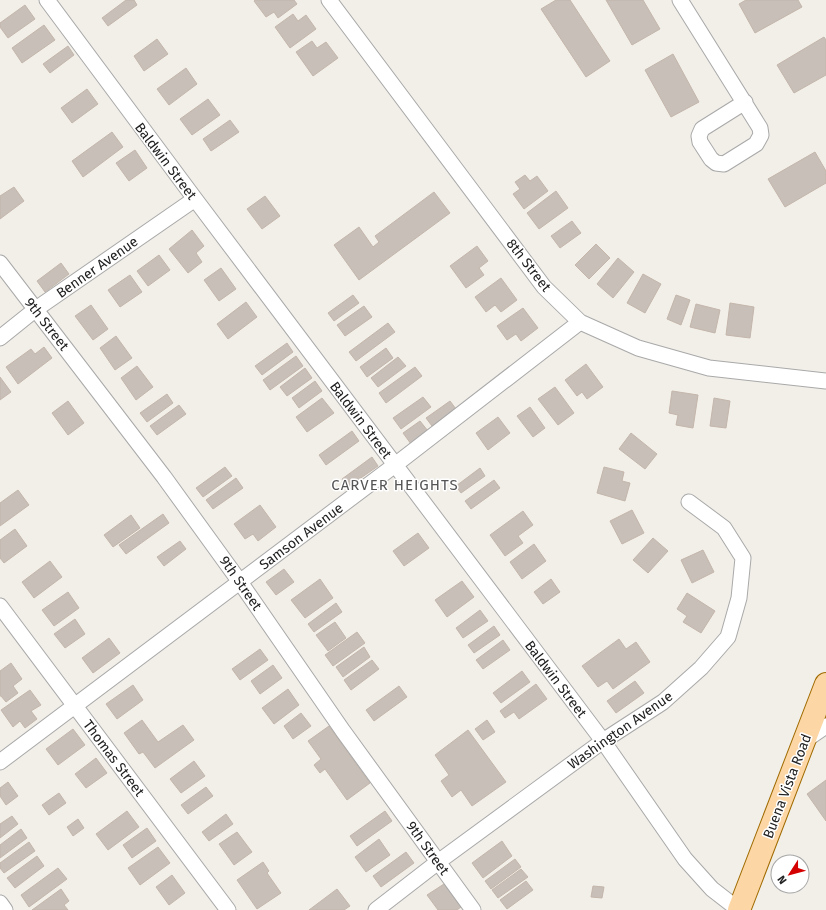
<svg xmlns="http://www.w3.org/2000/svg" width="826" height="910" font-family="'Fira Sans',sans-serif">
<rect width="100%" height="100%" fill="#f2efe9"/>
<path fill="#c7bfb8" stroke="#c4b6ab" d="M126 0H134L137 5 108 26 102 18Z
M255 0H294L297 4 278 18 274 12 266 17 254 1Z
M556 0H570L610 61 586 77 541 9Z
M606 0H643L660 29 632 45Z
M746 0H798L802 7 755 33 739 4Z
M25 5 35 19 8 38 0 27V23Z
M293 14 298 21 306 15 316 29 290 48 275 27Z
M44 25 55 40 22 63 12 48Z
M824 37 826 40V75L794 93 777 65Z
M157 39 168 54 144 71 134 56Z
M312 41 317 48 326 42 338 58 313 76 296 52Z
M68 46 74 55 50 73 43 64Z
M673 54 699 102 671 117 645 70Z
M186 68 197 84 169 105 157 89Z
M87 89 98 104 72 123 61 108Z
M208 99 220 115 192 135 180 119Z
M230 120 239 132 211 151 203 139Z
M112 132 123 147 83 177 72 161Z
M135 150 147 168 129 181 116 163Z
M815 152 826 171V183L785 207 768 179Z
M525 175 530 181 537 176 548 191 524 209 513 194 520 189 515 182Z
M14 187 24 201 0 219V196Z
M556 191 568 208 539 229 527 213Z
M434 192 450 213 359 280 334 245 359 227 373 247 379 242 375 236Z
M265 196 280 216 262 229 247 209Z
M572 221 581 233 560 248 551 236Z
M192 230 204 246 196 253 202 262 188 273 169 249Z
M596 244 610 258 589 279 575 265Z
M477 246 488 261 479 268 484 275 466 288 450 266Z
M159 255 170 270 148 286 137 271Z
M618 258 634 272 613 298 597 284Z
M61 263 69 274 45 292 37 281Z
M221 268 236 289 219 301 204 280Z
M643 274 661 284 645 313 627 303Z
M130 275 142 292 120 307 108 290Z
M501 278 517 300 501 312 495 305 486 312 475 297Z
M353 295 359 303 334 321 328 313Z
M676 295 690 300 681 325 667 319Z
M246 302 257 317 228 339 217 324Z
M730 303 754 307 750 338 726 335Z
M696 304 720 310 715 333 690 327Z
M91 305 108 329 93 340 75 316Z
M364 306 372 317 345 336 337 325Z
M523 308 538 328 521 341 516 334 507 340 497 326Z
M388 323 395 332 356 361 349 352Z
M116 336 132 358 115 370 100 348Z
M287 343 293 352 262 375 255 366Z
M44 347 52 358 18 384 6 367 31 349 35 354Z
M386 348 393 358 367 377 360 367Z
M296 356 303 366 270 390 263 380Z
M398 357 406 366 378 387 371 378Z
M586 364 603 387 587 399 582 392 577 396 565 380Z
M137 366 153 387 136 400 121 378Z
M415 367 422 376 386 403 379 393Z
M305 368 312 378 287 396 280 387Z
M0 377 11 392 0 400Z
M315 381 322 391 299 408 292 398Z
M555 387 574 413 558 425 538 399Z
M672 391 698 395 693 428 676 425 678 415 669 413Z
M167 394 173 403 147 422 140 413Z
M423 397 431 407 401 429 393 418Z
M322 398 334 413 307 432 296 417Z
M714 398 730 401 726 428 710 426Z
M68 401 84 423 68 435 52 413Z
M450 401 456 409 432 426 426 418Z
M179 405 186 414 157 435 150 426Z
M530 407 545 428 533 437 517 416Z
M498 417 510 433 488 450 476 433Z
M420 421 428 431 411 444 403 433Z
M352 431 359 441 326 465 319 455Z
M631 433 657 454 645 469 619 449Z
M372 457 378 466 348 487 342 479Z
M225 467 232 476 203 497 196 488Z
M604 467 624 472 622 481 630 483 625 501 597 493Z
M480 468 485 476 461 493 456 486Z
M236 478 243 488 213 509 206 500Z
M494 480 500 488 471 509 465 501Z
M18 490 29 505 0 526V503Z
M260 505 276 527 258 541 253 534 245 539 234 524Z
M632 510 644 533 622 544 610 521Z
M523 511 533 525 518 536 523 543 505 556 490 535Z
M163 514 169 523 126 554 119 545Z
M131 515 140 528 113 547 104 535Z
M15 529 27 546 4 563 0 558V540Z
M418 533 429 548 404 566 393 551Z
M653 538 668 551 648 573 633 560Z
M180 541 186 549 164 566 157 557Z
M534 544 546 561 522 579 510 562Z
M703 550 714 572 692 583 681 560Z
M50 561 62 577 34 598 22 582Z
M284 569 294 582 276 595 266 582Z
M320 579 333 598 305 618 291 600Z
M551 579 560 592 543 604 534 592Z
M462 581 474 597 447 617 435 600Z
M68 592 79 608 54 626 42 610Z
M687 593 715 611 701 633 683 622 687 616 677 609Z
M336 603 342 612 314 632 308 624Z
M480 610 488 621 463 638 456 628Z
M75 619 85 634 65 648 54 634Z
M335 622 346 638 328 651 316 635Z
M494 626 500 635 474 653 468 645Z
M357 632 365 643 333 666 325 655Z
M109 638 120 653 93 673 82 658Z
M619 639 626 649 636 642 650 662 613 689 607 681 598 687 582 666Z
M503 640 510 650 483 669 476 660Z
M364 647 370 657 343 677 336 667Z
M260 649 268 660 240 680 232 669Z
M372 660 379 669 351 690 344 680Z
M11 663 22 679 13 686 18 693 6 702 1 696H0V671Z
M273 665 282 678 260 694 251 681Z
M522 671 530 682 501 703 493 693Z
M635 681 644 693 616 713 607 701Z
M536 684 547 699 519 719 514 712 505 718 500 711Z
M133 685 143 700 117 719 106 704Z
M399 686 407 697 374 721 366 710Z
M288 689 299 705 274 724 262 708Z
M30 690 41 705 31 711 37 719 25 728 20 721 13 727 1 710Z
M301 713 311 726 293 739 284 726Z
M142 720 158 742 183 725 194 740 155 768 143 752 139 754 124 733Z
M487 720 495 732 483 740 475 729Z
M329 726 370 783 347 800 325 769 320 773 314 765 321 759 308 741Z
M73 729 85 745 58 765 46 749Z
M468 730 506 782 472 806 461 790 452 797 441 781 449 775 435 755Z
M96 758 107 773 86 788 75 774Z
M194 761 205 776 181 793 170 779Z
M826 780V821L807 794Z
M8 782 18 796 6 805 0 796V788Z
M206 787 213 796 188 814 181 805Z
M59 793 66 803 49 815 42 805Z
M127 811 139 827 108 850 96 834Z
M385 811 392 821 357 846 350 836Z
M226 814 233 824 209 841 202 832Z
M12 816 18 824 0 838V824Z
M78 819 84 828 73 836 67 827Z
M147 828 156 841 132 858 123 845Z
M21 829 27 838 0 858V845Z
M237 832 252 852 234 865 219 844Z
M379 839 390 855 366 872 355 857Z
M502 841 512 856 483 878 472 863Z
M29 842 35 851 4 873 0 868V863Z
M158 847 170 863 140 885 128 868Z
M406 852 414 863 381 887 373 876Z
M37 856 44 866 15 888 7 878Z
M515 859 521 867 491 889 485 881Z
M263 862 269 871 267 873 281 893 257 909 237 880Z
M58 868 67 879 29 907 21 895Z
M521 869 528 877 498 898 492 890Z
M172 875 185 893 169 905 156 887Z
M526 881 533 890 507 909 500 900Z
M444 884 461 907 457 910H438L427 895Z
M593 886 604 887 602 898 591 897Z
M61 889 69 901 64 905 68 910H32Z
M337 889 350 906 344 910H309Z"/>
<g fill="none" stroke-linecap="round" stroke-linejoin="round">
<g stroke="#a9a9a9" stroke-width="17">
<path id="street" d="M47 0 195 199 603 741 685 859 712 889 739 910
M329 0 544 287 580 322 638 348 709 368 826 381
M680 0 760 128 761 135 756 144 724 164 716 163 711 159 700 142 699 136 702 129 745 102
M0 263 164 477 240 582 343 731 473 910
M0 338 36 309 195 199
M0 606 228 910
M804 741 826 726
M0 762 395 465 580 322
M0 903 5 910
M376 910 438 862 603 741 663 702 701 668 728 637 739 598 743 558 724 528 689 502"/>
</g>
<g stroke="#a06b00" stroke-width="24">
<path id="primary" d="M739 910 826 684"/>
</g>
<use href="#street" stroke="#fff" stroke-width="15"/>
<use href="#primary" stroke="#fcd6a4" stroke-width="22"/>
</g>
<g text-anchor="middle" stroke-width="3" stroke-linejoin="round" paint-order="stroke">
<g font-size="14" fill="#222" stroke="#fff">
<text transform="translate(166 161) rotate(53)" y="5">Baldwin Street</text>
<text transform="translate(529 265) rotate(52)" y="5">8th Street</text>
<text transform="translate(97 267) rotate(-35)" y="5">Benner Avenue</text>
<text transform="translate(47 324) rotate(52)" y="5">9th Street</text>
<text transform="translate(361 420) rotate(53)" y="5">Baldwin Street</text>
<text transform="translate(301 536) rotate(-37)" y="5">Samson Avenue</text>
<text transform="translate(241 583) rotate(55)" y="5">9th Street</text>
<text transform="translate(556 679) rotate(53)" y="5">Baldwin Street</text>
<text transform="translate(620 730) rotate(-35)" y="5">Washington Avenue</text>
<text transform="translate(114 758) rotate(53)" y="5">Thomas Street</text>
<text transform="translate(787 786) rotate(-69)" y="5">Buena Vista Road</text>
<text transform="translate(428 848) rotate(54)" y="5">9th Street</text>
</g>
<g font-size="15" letter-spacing="1" fill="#555" stroke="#fff">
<text x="395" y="490">CARVER HEIGHTS</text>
</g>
</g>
<g transform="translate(790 874) rotate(234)"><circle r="19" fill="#ffffff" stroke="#a7a7a7"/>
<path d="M0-3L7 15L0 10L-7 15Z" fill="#d40000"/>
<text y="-6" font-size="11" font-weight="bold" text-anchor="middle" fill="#222222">N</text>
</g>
</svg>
